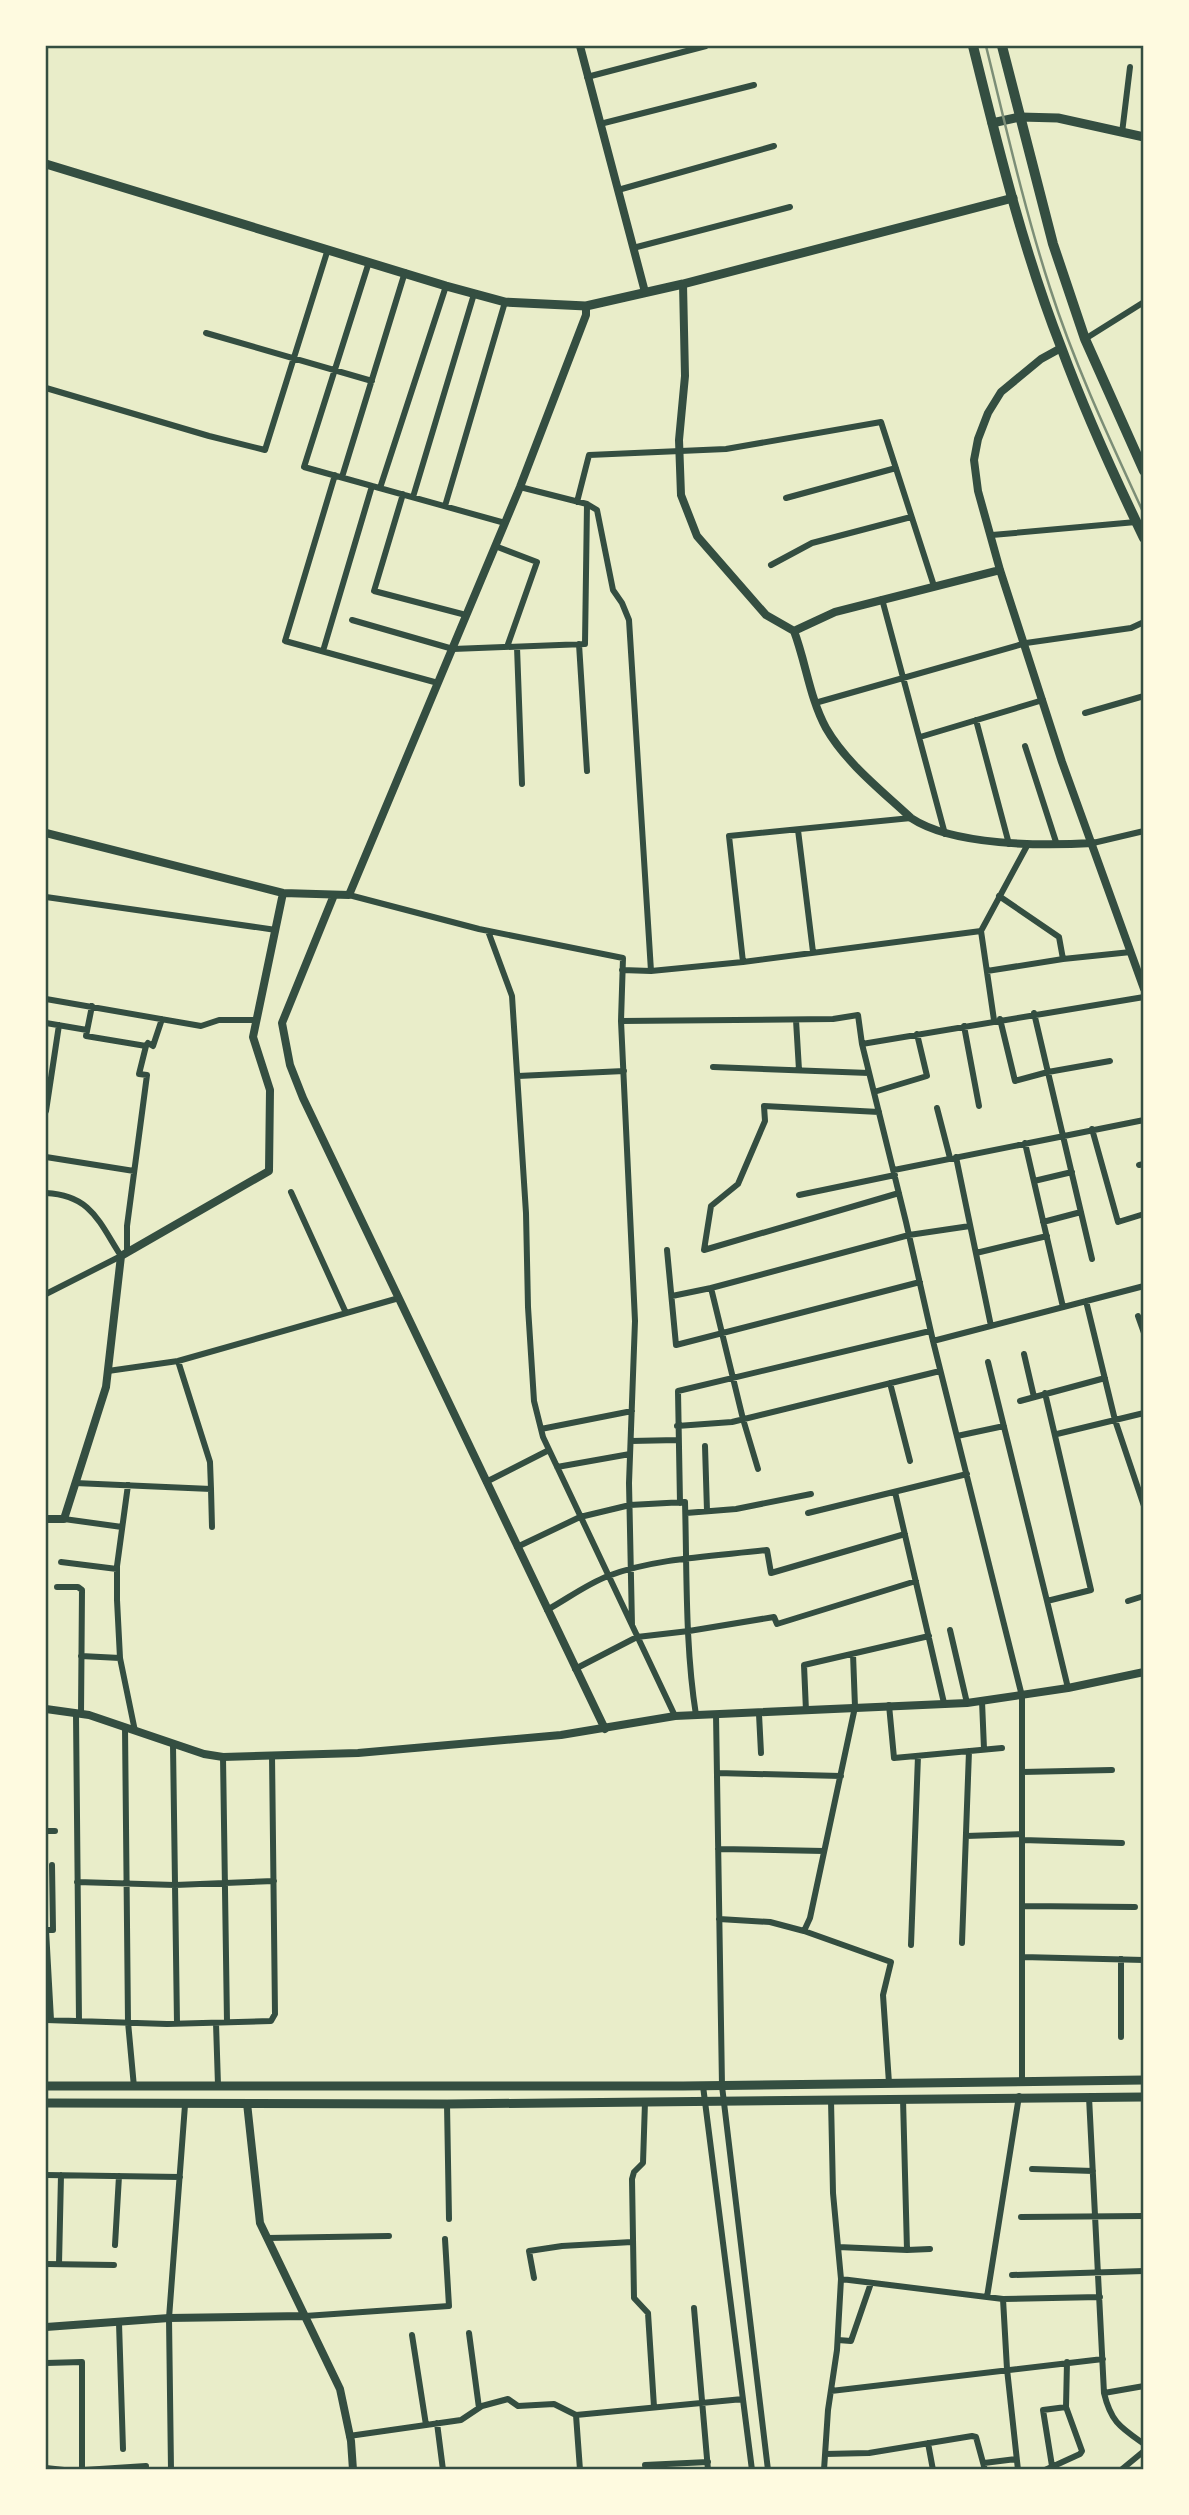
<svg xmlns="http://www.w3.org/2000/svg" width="1189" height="2515" font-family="'Nunito Sans',sans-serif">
<rect width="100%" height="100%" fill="#e9edc9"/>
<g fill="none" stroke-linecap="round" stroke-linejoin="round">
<path stroke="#344e41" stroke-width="6" d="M587 77 706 46
M600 124 754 85
M1122 133 1130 67
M618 190 774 146
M633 248 790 207
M369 262 304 467 505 523
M206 333 372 381
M1085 339 1144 302
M46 388 209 436 265 450 328 249
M335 475 285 641 438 683
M342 477 405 272
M520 487 587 504 597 510 613 590 622 603 629 620 651 971
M380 488 446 286
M403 494 374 591 466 615
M413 497 474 294
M786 498 896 468
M577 502 589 455 726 449 881 422 934 586
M445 506 505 302
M992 535 1136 522
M495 546 537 562 507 647
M771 565 812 543 911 517
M882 599 945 834
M352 620 453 649 585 644 587 504
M579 644 587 771
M517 647 522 784
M323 651 372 486
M815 703 1026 643 1131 628 1144 622
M1085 713 1144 696
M976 720 1009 844
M920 737 1043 700
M1025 746 1057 845
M798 830 813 952
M1093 843 1144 831
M349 895 479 929 623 958 621 1021 635 1321 629 1483 632 1625
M999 896 1059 937 1063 959
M46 897 276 930
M488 931 512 996 526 1213 528 1307 534 1401 543 1437 675 1716
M743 962 729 836 911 818
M622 970 651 971 743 962 981 931
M987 971 1063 959 1131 952
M46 999 201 1026 219 1020H257
M92 1006 86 1036 146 1046
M1034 1013 1092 1259
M1000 1019 1015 1081 1048 1072 1110 1061
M796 1020 799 1070
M994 1020 981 931 1028 844
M621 1021 833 1019 858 1015 862 1044 906 1222 933 1341 1022 1696V2082
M46 1023 87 1030
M964 1026 979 1106
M862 1044 1144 997
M713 1067 869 1073
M518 1076 624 1071
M874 1092 927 1076 917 1034
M937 1108 950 1158
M46 1111 59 1025
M879 1112 764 1106 765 1121 738 1184 711 1206 704 1250 899 1193
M1092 1129 1118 1222 1144 1214
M1025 1143 1063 1307
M46 1157 134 1171
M956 1157 991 1326
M1139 1165 1144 1164
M894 1170 1144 1120
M1034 1181 1072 1172
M291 1192 346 1313
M46 1193C91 1195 99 1222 121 1256L46 1294
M799 1195 895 1175
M1043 1222 1081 1212
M667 1250 676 1345 920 1282
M127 1252V1226L147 1075 139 1074 146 1046 148 1043 153 1046 162 1019
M976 1253 1047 1236
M711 1288 909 1235 970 1226
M672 1296 711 1288 743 1419 758 1469
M1086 1301 1115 1420 1144 1506
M1138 1316 1144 1333
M933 1341 1144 1286
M1024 1354 1034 1397
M178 1361 210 1462 211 1489
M988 1362 1047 1601
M108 1371 178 1361 399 1298
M890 1383 910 1461
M1045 1393 1091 1590 1047 1601 1068 1688
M1020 1401 1105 1378
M677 1426 732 1422 940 1371
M541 1429 632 1411
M1057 1434 1144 1413
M957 1436 1004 1426
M631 1441 678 1440
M705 1446 707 1511
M557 1467 630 1454
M486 1482 549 1450
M75 1483 211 1489 212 1527
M128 1485 117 1566V1600L120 1658 135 1731
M895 1492 944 1703
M680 1503 678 1391 930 1331
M686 1513 736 1509 811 1494
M808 1513 967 1474
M64 1519 122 1527
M517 1547 580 1517 630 1505 685 1502C687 1573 685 1646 696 1715
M61 1562 117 1569
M57 1587H78L82 1590 81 1714
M1128 1601 1144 1596
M547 1610C567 1599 587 1584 608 1576 655 1558 717 1556 767 1550L771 1573 905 1534
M950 1630 967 1703
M853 1654 855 1707 810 1918 804 1931 891 1962 883 1995 889 2083
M81 1656 120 1658
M575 1669 637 1637 689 1631 774 1617 777 1624 916 1581
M982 1701 984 1749
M889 1705 894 1758 1002 1748
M806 1711 804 1665 929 1636
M76 1714 79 2021
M716 1714 722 2086 768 2470
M759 1714 761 1753
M125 1727 128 2022 134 2087
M173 1745 177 2023
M223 1757 227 2022
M1022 1772 1112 1770
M717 1773 841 1776
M46 1831H55
M966 1836 1022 1834
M1022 1840 1122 1843
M718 1849 824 1851
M77 1882 175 1885 274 1881
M1022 1906 1135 1907
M719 1919 770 1922 804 1931
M962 1943 969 1751
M911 1945 918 1756
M1022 1957 1144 1960
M1121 1959V2037
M46 2020 167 2024 271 2021 275 2014 272 1755
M51 2020 46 1930H53L52 1865
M216 2023 218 2085
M703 2086 752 2470
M1089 2097 1104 2393C1111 2422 1120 2427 1144 2444
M903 2099 907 2250 930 2249
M645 2102 643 2163 634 2172 632 2179 634 2298 648 2313 654 2407
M447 2104 449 2219
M1032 2169 1093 2171
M46 2175 180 2177
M1021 2217 1144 2216
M267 2238 389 2236
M115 2245 119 2176
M838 2247 907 2250
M46 2264 114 2265
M59 2264 61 2175
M1012 2275 1144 2271
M534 2278 529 2251 562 2246 632 2242
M841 2279 1003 2299 1100 2297
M987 2297 1019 2096
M1003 2299 1007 2369 1018 2470
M694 2308 708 2470
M305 2316 449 2306 445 2239
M119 2323 123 2449
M469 2333 479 2408
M412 2335 426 2425
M838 2340 851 2341 871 2283
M46 2363 82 2362V2470
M831 2391 1103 2359
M1104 2393 1144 2386
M576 2415 580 2470
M437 2423 443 2470
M349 2436 461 2420 482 2406 508 2399 518 2406 554 2404 576 2415 743 2399
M928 2443 933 2470
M825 2454 869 2453 972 2436 976 2437 985 2470
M984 2463 1016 2459
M645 2465 708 2462
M1052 2466 1043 2410 1066 2407
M46 2468 64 2470
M84 2470 146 2466
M171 2470 169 2318 185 2105
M824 2470 828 2410 837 2350 841 2279 833 2193 831 2100
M1045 2470 1080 2454 1082 2451 1066 2407 1067 2362
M1121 2470 1144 2451"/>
<path stroke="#344e41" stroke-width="8" d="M580 46 645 292
M683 284 685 376 679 440 681 495 697 536 766 615 794 631C806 663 810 699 826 728 846 763 882 791 911 818 953 846 1043 846 1093 843
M1061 348 1041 359 1001 392 988 413 978 439 974 460 978 491 1000 570 1062 762 1144 989
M794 631 835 612 1000 570
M46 833 283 893 349 895 520 487 586 315V306
M334 895 282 1023 290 1065 303 1098 605 1729
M46 1519H64L106 1387 121 1256 269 1171 270 1090 253 1037 283 893
M46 1709 89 1715 204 1754 223 1757 358 1753 561 1735 675 1716 967 1703 1068 1688 1144 1672
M247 2103 260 2223 340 2389 351 2441 353 2470
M46 2327 169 2318 305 2316"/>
<path stroke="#344e41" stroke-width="9" d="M992 123 1020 117 1058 118 1144 137
M46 164 446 286 505 302 586 306 683 284 1013 198
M46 2086H683L1144 2080
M46 2103 447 2104 1144 2097"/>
<path stroke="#344e41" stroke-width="10" d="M973 46C998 147 1023 250 1061 347 1085 412 1114 476 1144 538
M1002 46 1053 244 1085 339 1144 471"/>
<path stroke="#7c8e77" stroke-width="2.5" d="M986 46C1006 127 1024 208 1050 288 1075 366 1110 440 1144 514"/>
</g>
<rect width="1189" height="2515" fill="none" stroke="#fefae0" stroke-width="94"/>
<rect x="47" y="47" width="1095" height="2421" fill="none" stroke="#344e41" stroke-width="2.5"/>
</svg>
